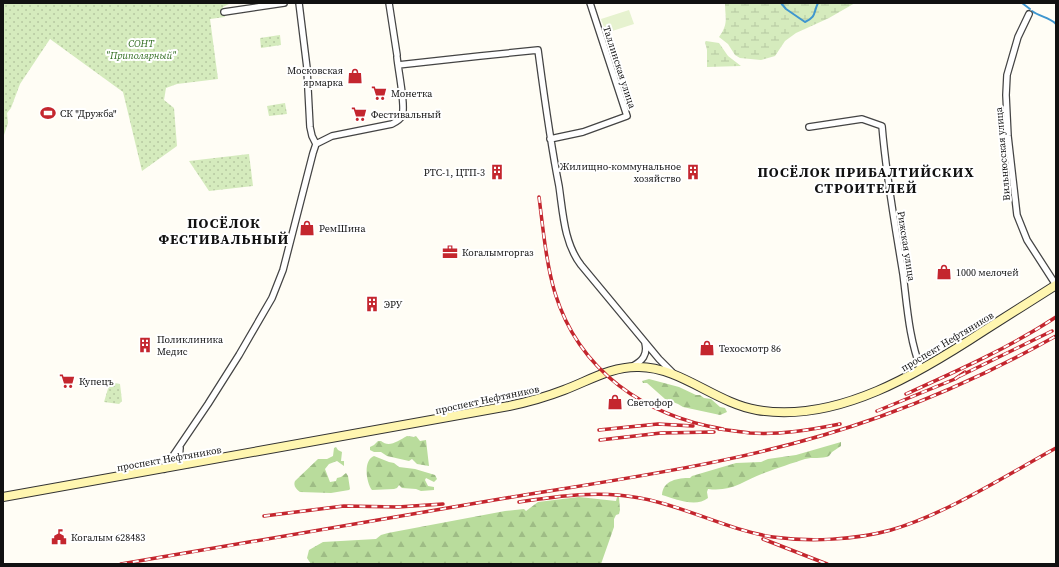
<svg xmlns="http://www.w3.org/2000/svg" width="1059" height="567" font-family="'Source Serif 4',serif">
<defs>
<pattern id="forest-firs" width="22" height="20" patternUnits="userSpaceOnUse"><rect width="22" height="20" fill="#b9dc9c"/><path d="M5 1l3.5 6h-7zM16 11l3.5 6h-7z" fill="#9ebc85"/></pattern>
<pattern id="wetland-marsh" width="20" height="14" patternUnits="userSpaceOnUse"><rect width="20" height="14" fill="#d5ebbd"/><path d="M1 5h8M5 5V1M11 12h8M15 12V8" fill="none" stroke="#b6c8a1"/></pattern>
<pattern id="park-dots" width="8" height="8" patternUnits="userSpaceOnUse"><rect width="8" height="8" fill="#d5ebbd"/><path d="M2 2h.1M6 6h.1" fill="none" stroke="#b6c8a1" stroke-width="1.8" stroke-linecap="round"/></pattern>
</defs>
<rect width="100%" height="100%" fill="#fffdf5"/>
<path fill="url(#forest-firs)" d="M649 379 679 387 696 395H700L704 398 711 399 720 407 725 408 727 412 720 415 683 407 678 404 665 399 647 383H643L642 381Z
M407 436 414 437 416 436 420 441 426 440 429 466 417 464 412 459 409 461 387 456 381 452H374L370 450V447L374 445 378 441H381C389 448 398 441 407 436Z
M841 442V446L832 452 829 456C822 459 812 457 805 459 793 463 777 468 764 473 743 481 732 492 708 489L707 492 708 498C696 508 675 499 662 495 663 480 678 478 690 478L692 476 736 463 761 462 768 459 796 455Z
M336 447 338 450 342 452 341 461H344V466L337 461 329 464 325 469 330 482 336 481 337 478 341 477 346 473 348 476 350 489 349 490 331 493 300 492C296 489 293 486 295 481L318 459H327L333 456 334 448Z
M374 456 389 462 394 463 399 467 415 469 435 475 437 479 434 482 426 478 425 480 428 486 434 487V490L421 491 416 489 402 488 399 485 397 488 394 489 372 490C366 482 363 460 374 456Z
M579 497 616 501 617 497H619L620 510 619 514 616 515 614 519V527L601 564H311L307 558 309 550 323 542 376 539 381 535 388 533 505 511 524 509 526 511 538 502Z"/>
<path fill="url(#wetland-marsh)" d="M725 3H855L829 18 796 33 785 41 775 56 761 60 740 58 735 55 728 44 719 37C729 23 725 18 725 3Z
M706 41 719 43 728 56 741 66 707 67V50L705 42Z"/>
<path fill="url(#park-dots)" d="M3 3H231L223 7 225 17 210 19 218 79 177 84 166 88 164 100 174 108 177 146 142 171 123 92 50 39 20 84 11 108 7 113 8 123 3 138Z
M280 35 281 45 261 48 260 38Z
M285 103 287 114 269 116 267 106Z
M249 154 253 186 209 191 189 161Z
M110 382 120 384 122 401 119 404 104 402Z"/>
<path fill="#e6f2cf" d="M629 10 634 24 606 33 601 19Z"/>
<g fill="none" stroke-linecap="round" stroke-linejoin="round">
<path stroke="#3f96cf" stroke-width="2" d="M781 3 786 9 805 22C817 16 813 13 818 3
M1022 3 1030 9
M1032 11C1040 17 1049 17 1056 24"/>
<g stroke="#444" stroke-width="8">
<path id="minor" d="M299 3 307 68
M389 3 397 55
M224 12 284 3
M1029 14 1018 37 1007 75 1006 95 1008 136 1017 215 1027 240 1056 285
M480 56 538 50C544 95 550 141 559 186 563 213 564 243 581 265L659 359 672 372
M398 65 480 56
M307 70 310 127 312 136 316 144
M809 127 862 119 882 126C886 176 895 225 903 274 907 305 909 340 921 369
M550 139 583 132 627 116 590 3
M316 144 332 136 392 124C396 122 400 120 402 116 406 107 398 69 397 57
M633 366C642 361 648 355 645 343
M180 448C179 456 180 461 188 464
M164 469 208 404 239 355 272 298 283 270 313 153 316 144"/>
</g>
<g stroke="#333" stroke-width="10">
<path id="secondary" d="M3 497 509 406C528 402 546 397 564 390 588 381 612 366 639 367 680 367 716 403 757 410 837 424 921 372 985 330 1009 315 1032 300 1056 285"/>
</g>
<use href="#minor" stroke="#fff" stroke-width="5.5"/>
<use href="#secondary" stroke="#fff6b0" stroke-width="8"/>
<g stroke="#c4262e" stroke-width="3.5">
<path id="rail" d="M539 197C543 228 546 263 555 293 579 371 645 416 723 429
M960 376 1052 331
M906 394C957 371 1009 348 1056 317
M877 411 955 379 965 372
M719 429C729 430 739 432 750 433 780 435 810 430 840 424
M599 430 658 424 693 426
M600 440 661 433 714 432
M519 502C559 496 600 490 640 498 685 506 727 530 773 537 810 542 855 540 891 530 946 514 1005 476 1056 448
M264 516 344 506 398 507 443 504
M763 539 827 564
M121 564C247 543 373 521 500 499 627 478 757 461 879 417 940 395 999 368 1056 336"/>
</g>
<use href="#rail" stroke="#fff" stroke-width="2" stroke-dasharray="6" stroke-linecap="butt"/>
</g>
<defs>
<g id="shop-bare" transform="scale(1.2)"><path d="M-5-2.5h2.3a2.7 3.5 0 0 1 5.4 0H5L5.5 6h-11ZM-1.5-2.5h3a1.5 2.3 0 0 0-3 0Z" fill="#c4262e" stroke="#fff" stroke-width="2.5" paint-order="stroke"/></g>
<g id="supermarket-bare" transform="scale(1.2)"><path d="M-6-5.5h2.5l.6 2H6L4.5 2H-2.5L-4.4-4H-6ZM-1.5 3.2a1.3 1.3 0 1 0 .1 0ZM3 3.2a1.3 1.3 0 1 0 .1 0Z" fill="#c4262e" stroke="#fff" stroke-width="2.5" paint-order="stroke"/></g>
<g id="stadium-bare" transform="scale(1.2)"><path d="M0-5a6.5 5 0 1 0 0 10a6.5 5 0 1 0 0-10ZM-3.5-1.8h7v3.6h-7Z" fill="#c4262e" stroke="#fff" stroke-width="2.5" paint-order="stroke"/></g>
<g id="building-bare" transform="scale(1.2)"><path d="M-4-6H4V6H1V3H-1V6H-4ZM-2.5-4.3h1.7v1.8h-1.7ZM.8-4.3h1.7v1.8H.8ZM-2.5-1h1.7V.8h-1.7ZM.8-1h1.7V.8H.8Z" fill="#c4262e" stroke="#fff" stroke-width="2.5" paint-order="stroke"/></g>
<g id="office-bare" transform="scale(1.2)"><path d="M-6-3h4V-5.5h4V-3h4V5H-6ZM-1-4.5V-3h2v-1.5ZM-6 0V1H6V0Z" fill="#c4262e" stroke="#fff" stroke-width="2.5" paint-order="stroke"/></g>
<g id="civic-bare" transform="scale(1.2)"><path d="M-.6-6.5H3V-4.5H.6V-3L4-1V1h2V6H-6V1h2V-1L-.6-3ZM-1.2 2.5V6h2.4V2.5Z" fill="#c4262e" stroke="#fff" stroke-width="2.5" paint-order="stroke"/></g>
</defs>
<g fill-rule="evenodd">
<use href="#shop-bare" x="355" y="76"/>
<use href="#supermarket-bare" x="379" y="93"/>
<use href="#stadium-bare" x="48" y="113"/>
<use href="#supermarket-bare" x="359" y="114"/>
<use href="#building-bare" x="497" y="172"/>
<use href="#building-bare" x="693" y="172"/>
<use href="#shop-bare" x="307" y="228"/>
<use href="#office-bare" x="450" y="252"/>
<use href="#shop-bare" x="944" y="272"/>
<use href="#building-bare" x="372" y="304"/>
<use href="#building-bare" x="145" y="345"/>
<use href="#shop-bare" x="707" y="348"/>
<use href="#supermarket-bare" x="67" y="381"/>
<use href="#shop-bare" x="615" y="402"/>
<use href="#civic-bare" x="59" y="537"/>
</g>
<g text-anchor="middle" stroke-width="4" stroke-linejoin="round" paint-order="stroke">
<g font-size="10" font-style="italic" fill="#2f6b1f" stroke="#fff">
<text x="141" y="47">СОНТ<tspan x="141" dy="12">"Приполярный"</tspan></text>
</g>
<g font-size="10" fill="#111" stroke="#fff">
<text transform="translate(620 67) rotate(72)" y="4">Таллинская улица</text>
<text transform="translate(1002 154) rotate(-95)" y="4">Вильнюсская улица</text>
<text transform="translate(907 246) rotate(81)" y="4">Рижская улица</text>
<text transform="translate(947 341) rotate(-31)" y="4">проспект Нефтяников</text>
<text transform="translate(487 399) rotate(-12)" y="4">проспект Нефтяников</text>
<text transform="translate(169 458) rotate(-10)" y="4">проспект Нефтяников</text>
</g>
<g font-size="10" fill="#111" stroke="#fff" text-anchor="start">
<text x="343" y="74" text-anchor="end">Московская<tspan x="343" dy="12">ярмарка</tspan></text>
<text x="391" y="97">Монетка</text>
<text x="60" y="117">СК "Дружба"</text>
<text x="371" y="118">Фестивальный</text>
<text x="681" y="170" text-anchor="end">Жилищно-коммунальное<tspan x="681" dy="12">хозяйство</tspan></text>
<text x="485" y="176" text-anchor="end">РТС-1, ЦТП-3</text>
<text x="319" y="232">РемШина</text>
<text x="462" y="256">Когалымгоргаз</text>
<text x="956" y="276">1000 мелочей</text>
<text x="384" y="308">ЭРУ</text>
<text x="157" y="343">Поликлиника<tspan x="157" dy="12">Медис</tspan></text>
<text x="719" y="352">Техосмотр 86</text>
<text x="79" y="385">Купецъ</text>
<text x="627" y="406">Светофор</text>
<text x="71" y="541">Когалым 628483</text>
</g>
<g font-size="14" font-weight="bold" letter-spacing="1" fill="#111" stroke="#fff">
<text x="866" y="177">ПОСЁЛОК ПРИБАЛТИЙСКИХ<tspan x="866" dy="16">СТРОИТЕЛЕЙ</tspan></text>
<text x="224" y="228">ПОСЁЛОК<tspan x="224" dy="16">ФЕСТИВАЛЬНЫЙ</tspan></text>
</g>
</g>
<rect width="1059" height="567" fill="none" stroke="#111111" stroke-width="8"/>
</svg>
